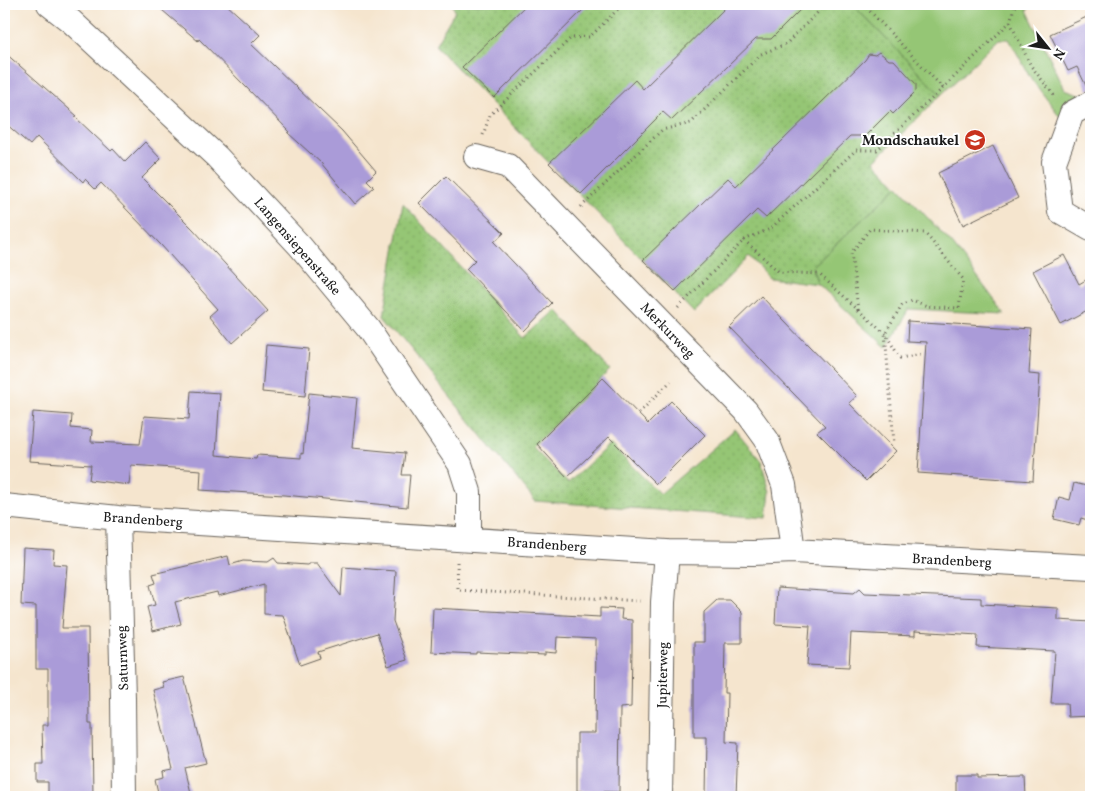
<svg xmlns="http://www.w3.org/2000/svg" width="1095" height="801" font-family="Vollkorn,serif">
<defs>
<pattern id="grass-dots" width="8" height="8" patternUnits="userSpaceOnUse" patternTransform="scale(1.25)"><rect width="8" height="8" fill="#95c675"/><path d="M2 2h.1M6 6h.1" fill="none" stroke="#80aa65" stroke-width="1.8" stroke-linecap="round"/></pattern>
</defs>
<rect width="100%" height="100%" fill="#fff"/>
<filter id="ink" filterUnits="userSpaceOnUse"><feTurbulence type="fractalNoise" baseFrequency=".02" numOctaves="2"/><feDisplacementMap in="SourceGraphic" scale="10" xChannelSelector="R" yChannelSelector="G"/><feConvolveMatrix kernelMatrix="1 2 1 2 8 2 1 2 1" color-interpolation-filters="sRGB"/></filter>
<filter id="wash" filterUnits="userSpaceOnUse"><feTurbulence type="fractalNoise" baseFrequency=".0096" numOctaves="4" result="noise"/><feDisplacementMap in="SourceGraphic" scale="20" xChannelSelector="R" yChannelSelector="G"/><feGaussianBlur stdDeviation="1.12" result="paint"/><feColorMatrix in="noise" values="0 0 0 0 0 0 0 0 0 0 0 0 0 0 0 0 0 1.4 0 .05"/><feComposite in="paint" operator="in"/></filter>
<g filter="url(#wash)">
<rect width="100%" height="100%" fill="#f5e5ce"/>
<path fill="url(#grass-dots)" stroke="#587148" d="M452 4H852L941 95 874 161 898 186 812 267 818 284 769 278 749 256 694 313 435 45 455 11Z
M403 203 525 338 557 310 610 370 532 447 568 483 610 444 660 494 735 429 761 461 770 492 767 518 535 501 384 316Z"/>
<path fill="#95c675" stroke="#587148" d="M852 4H1034L1027 10 1065 89 1082 95 1062 119 1032 80 1009 39H999L941 95Z
M898 186 953 245 1005 314 909 309 886 347 818 284 812 267Z"/>
<g id="blocks">
<path fill="#aa9bd8" d="M155 4H226L260 35 251 44 342 131 376 171 367 180 374 187 355 204 321 163 288 133 290 132 199 39 198 41Z
M527 4H589L494 98 462 67Z
M729 4H806L771 39H756L672 120 663 112 581 194 549 163 635 80 643 89Z
M1091 15V89L1088 90 1077 67 1068 71 1050 34Z
M4 52 77 116 75 117 111 151 113 149 125 162 145 142 161 159 142 178 193 229 268 311 232 343 210 316 218 309 161 245 101 183 95 189 85 179 83 182 37 137 30 145 4 122Z
M879 52 889 60H894L916 84V91L893 114 890 111 865 136H850L766 218 757 210 675 291 643 260 728 178 736 186 865 60 869 54 875 55Z
M993 146 1018 198 963 225 938 173Z
M446 176 504 233 494 242 552 303 525 331 466 269 475 260 419 203Z
M1064 255 1079 284 1091 277V309L1061 325 1033 271Z
M761 296 857 396 849 403 896 451 866 481 817 432 825 426 729 327Z
M908 321 1032 329 1029 374 1040 375 1033 481 918 473 926 342 907 341Z
M266 345 309 349 305 396 262 392Z
M603 378 648 424 671 401 705 435 656 484 609 437 567 477 537 444Z
M191 391 220 393 216 455 256 459 257 455 301 458V453L303 454 309 393 357 398 352 448 405 453 402 475H410L407 507 284 495 200 490 201 470 131 465 129 485 89 480 91 465 29 461 33 412 72 415 71 428 92 430 91 442 140 444 144 416 189 419Z
M1074 483 1091 487V521L1081 518 1079 525 1054 519 1059 497 1070 500Z
M23 548 54 550 53 564 67 565 62 628H88L89 724H92L93 797H48V782H37V764H43L42 725H48V669H36V606L21 605Z
M228 556 230 565 243 561 268 562 274 558 278 563 307 565 310 563H317L341 596 343 567 396 571 393 621 407 660 388 666 377 633 318 652 320 658 300 665 283 615 264 614V584L218 596 217 592 175 602 181 624 153 631 147 607 155 605 150 585 156 583 153 574Z
M777 588 854 593 860 588 865 593 981 598V604L1058 608V620L1091 622V716L1068 717 1067 703H1051L1055 651 977 647 978 635 915 631V636L851 633 849 667 807 665 810 626 775 624Z
M717 600H730L742 612V643H725L724 693H727L726 742 738 743 736 797H706L707 737H694V642H704V612Z
M433 608 600 617V608L622 609 621 619 632 620V649L631 707 620 708 619 792 577 791V733H595L596 639 557 637 556 653 545 652V655L476 652V654L431 652Z
M184 677 206 763 185 768 192 797H159L155 779 164 777 163 771 173 769 153 690 164 687 162 682Z
M956 775H977V778L1025 777 1026 797H956Z"/>
</g>
</g>
<g filter="url(#ink)">
<use href="#blocks" fill-opacity="0" stroke="#68625a" stroke-width="1"/>
<g fill="none" stroke-linecap="round" stroke-linejoin="round">
<g stroke="#68625a" stroke-width="26">
<path id="minor" d="M49 4 72 22 217 157 300 246 368 328 460 464 469 492V539
M1091 103 1072 113 1054 162 1060 211 1091 229
M476 157 508 166 746 411 767 440 784 485 793 551
M4 506 118 518 667 552 753 553 793 551 1091 567
M118 518 123 698 124 797
M660 797 663 602 667 552"/>
</g>
<path stroke="#68625a" stroke-width="3" stroke-dasharray="1 4" stroke-linecap="butt" d="M863 4 943 88 1010 22 1031 66 1056 98
M1010 22 1015 4
M483 135 490 115 571 38 590 37 623 4
M581 207 662 130 691 123 761 54 786 44 826 4
M744 240 779 272 819 274 885 333 900 358 922 354
M678 308 744 240 770 229 856 150H877L943 88
M858 309 851 253 870 229 925 233 963 279 959 308 927 306 912 300 902 305 885 333 894 443
M639 413 671 381
M457 562 458 590 640 601"/>
<use href="#minor" stroke="#fff" stroke-width="24"/>
</g>
</g>
<defs>
<g id="school-disc" transform="scale(1.125)"><circle r="9.5" fill="#c8321e" stroke="#fff"/><path d="M0-5L7-2L0 1L-7-2ZM-4 1L0 2.5L4 1V4Q0 6-4 4Z" fill="#fff"/></g>
</defs>
<g fill-rule="evenodd">
<use href="#school-disc" x="975" y="140"/>
</g>
<g text-anchor="middle" stroke-width="4" stroke-linejoin="round" paint-order="stroke">
<g font-size="14" font-weight="bold" fill="#1c1c1c" stroke="#fff" text-anchor="end">
<text x="959" y="145">Mondschaukel</text>
</g>
<g font-size="14" fill="#1c1c1c" stroke="#fff">
<text transform="translate(298 246) rotate(49)" y="5">Langensiepenstraße</text>
<text transform="translate(668 330) rotate(46)" y="5">Merkurweg</text>
<text transform="translate(143 519) rotate(4)" y="5">Brandenberg</text>
<text transform="translate(547 544) rotate(4)" y="5">Brandenberg</text>
<text transform="translate(952 560) rotate(3)" y="5">Brandenberg</text>
<text transform="translate(122 658) rotate(-92)" y="5">Saturnweg</text>
<text transform="translate(662 675) rotate(-89)" y="5">Jupiterweg</text>
</g>
</g>
<rect width="1095" height="801" fill="none" stroke="#fff" stroke-width="20"/>
<g transform="translate(1048 48) rotate(120)" stroke="#ffffff" stroke-width="4" paint-order="stroke">
<path d="M0-4L9 19L0 12L-9 19Z" fill="#1c1c1c"/>
<text y="-8" font-size="14" font-weight="bold" text-anchor="middle" fill="#1c1c1c">N</text>
</g>
</svg>
